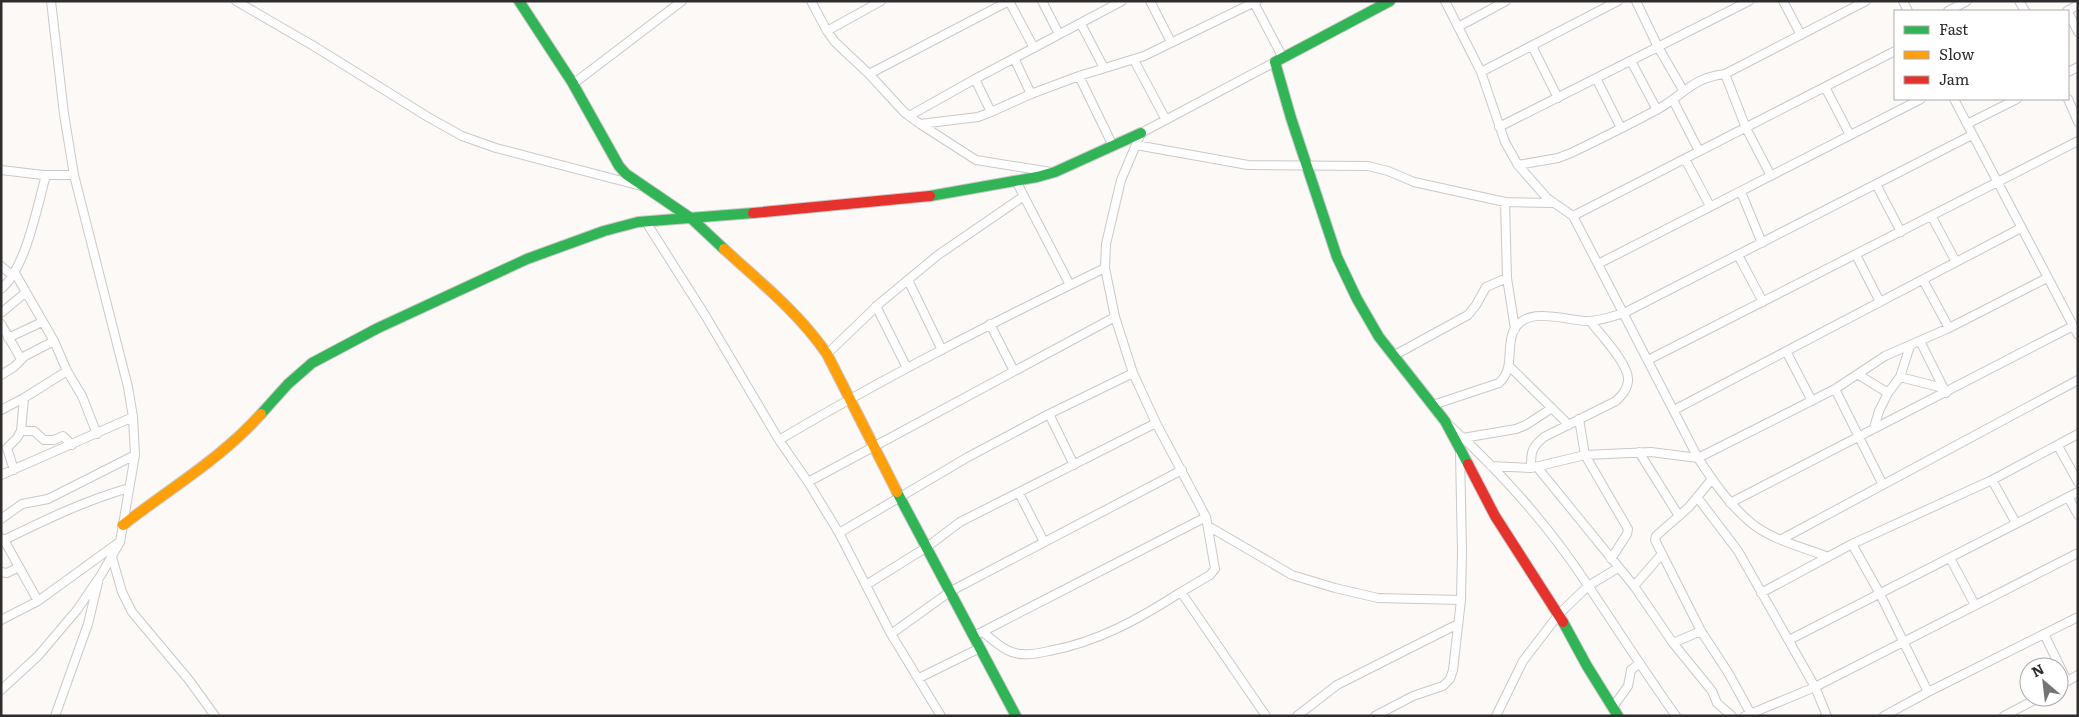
<svg xmlns="http://www.w3.org/2000/svg" width="2079" height="717" font-family="Literata,serif">
<rect width="100%" height="100%" fill="#fcf9f7"/>
<g fill="none" stroke-linecap="round" stroke-linejoin="round">
<g stroke="#cbc9c8" stroke-width="10">
<path id="street" d="M236 1 312 45 428 117 462 136 496 148 641 186
M811 1 827 31 835 42 869 74 905 113 920 124 976 160 1051 172
M1009 1 1034 48
M1042 1 1059 34
M1150 1 1171 42
M1253 1 1283 58
M1445 1 1481 72 1505 142 1518 165 1547 198 1573 216 1698 458C1713 481 1729 504 1750 522 1771 540 1803 547 1828 557
M1636 1 1658 47 1683 90
M1783 1 1801 35
M1903 1 1908 11
M2019 1 2025 11
M1948 11 1967 1
M2067 11 2078 5
M2068 12 2078 32
M1081 24 1104 68
M1458 27 1506 1
M827 31 881 1
M1532 46 1558 98
M1014 58 1031 94
M1134 60 1166 120
M1631 61 1657 110
M1481 72 1618 1
M2068 72 2078 67
M869 74 1009 1
M1725 74 1746 128 1771 176
M1079 76 1113 146
M1596 78 1621 128
M975 79 991 112
M573 84 682 1
M1825 87 1850 135
M1954 99 2078 335
M2068 99 2078 122
M1673 100 1699 151
M909 116 975 79 1122 1
M920 124 978 117 991 112 1031 94 1079 76 1144 56 1257 1
M1967 124 2017 99
M1499 127 1749 1
M1136 145 1248 165 1368 166 1388 171 1414 182 1505 202 1554 203
M1685 159 1710 206
M1518 165 1558 158 1571 153C1600 139 1629 125 1658 109 1684 95 1691 78 1725 74L1866 1
M1 170 43 175H74
M1016 181 1070 285
M1876 184 1901 232
M1741 192 1762 243
M1505 202 1507 278 1515 329
M1573 216 1895 51
M1932 217 1956 262
M646 222 705 315 779 440 808 482 839 533 891 634 941 716
M1738 255 1763 302
M1856 255 1880 302
M1598 264 1921 99
M1 266 13 276
M908 280 942 350
M1923 280 1949 328
M1 289C26 268 37 207 46 175
M876 306 907 368
M1 313 25 293
M1 324 21 359
M990 324 1014 371
M8 338 42 322
M1920 341 1946 393
M1786 351 1812 401
M827 354 880 303 938 255 1024 196
M1393 356 1468 315 1476 305 1486 287 1507 278
M1648 360 2078 141
M1509 366 1569 425
M67 371 82 396 97 434
M1 375 14 367 25 356 54 341
M1859 375 1888 393
M1900 377 1943 388
M1835 389 1883 485
M1433 405 1499 383C1515 368 1506 350 1513 332 1526 303 1568 322 1589 321 1600 321 1613 316 1624 313L1972 135
M1 410 24 398 67 371 54 341 15 273
M1674 410 2021 228
M1049 414 1074 465
M1579 419 1585 455 1628 529 1627 534 1611 559
M1450 426C1501 472 1551 529 1589 587 1618 630 1646 674 1676 716
M1874 428 1879 411 1888 393 1900 377 1910 346
M21 431H34L44 440H54L63 436 72 445
M1463 438 1516 429 1526 425 1552 408
M779 440C885 377 994 322 1105 268
M2058 446 2078 482
M1639 452 1679 516
M1491 466 1531 468 1585 455 1651 452 1698 458 1835 389 1885 356 1949 328 2047 278
M1537 467 1634 586 1673 643 1712 691 1717 703 1732 716
M1531 468C1531 452 1531 448 1544 437L1616 401C1622 395 1627 390 1628 381 1630 365 1600 334 1590 321
M14 470 7 448 17 438 21 431 24 398
M1 475 133 417
M1712 479 1689 507 1656 536 1655 540 1701 631 1729 674 1752 716
M1992 480 2016 523
M808 482 1115 317
M1019 493 1044 542
M1697 497 1738 551 1815 687 1827 716
M2068 497 2078 515
M1730 503C1844 443 1959 386 2073 326
M1 519 22 504 48 499 135 455
M1208 526 1292 575 1335 588 1378 598 1461 600
M839 533 968 457 1049 414 1133 373
M1 538 4 540 38 601
M1782 539 2078 380
M4 540C45 520 84 501 129 488
M1852 544 1880 594 1928 692 1884 716
M112 557 122 592 132 612 189 680 215 716
M1950 558 1975 605
M1 572 7 573 19 567
M866 585 927 547 960 522 1156 423
M1634 586 1662 554
M1761 593 1852 544 1992 480 2078 434
M1 620 38 601 118 543
M983 632C990 638 999 646 1007 650 1020 657 1036 654 1049 651 1098 642 1139 619 1181 592
M891 634 951 591 1182 470
M2044 634 2067 681
M974 636 1206 517
M1789 640 2078 492
M1673 643 1701 631
M919 678 980 648
M2059 686 2078 675
M1 690 38 656 77 610 101 575 120 542 135 455 133 417 128 387 74 175 64 114 51 1
M1928 692 2078 617
M1613 707 1628 686 1631 670 1640 663
M55 716 88 624 98 582
M1266 716 1181 592 1210 575 1215 569 1206 517 1156 423 1133 373 1115 317 1105 268 1106 244 1121 180 1141 133 1275 62
M1297 716 1337 685 1458 624
M1375 716 1413 696 1443 686 1450 679 1453 670 1461 600 1462 551 1460 452
M1496 716 1523 661 1559 614 1588 586 1618 568
M1745 716 1815 687 2078 553
M2004 716 2040 697"/>
</g>
<g stroke="#cbc9c8" stroke-width="12">
<path id="fast" d="M519 1 572 82 619 166 626 174 692 219 724 249
M1390 1 1275 62 1291 118 1337 257 1357 299 1379 337 1445 421 1468 464
M930 196 1037 177 1055 172 1141 133
M261 414 288 384 312 363 378 328 527 259 604 231 638 222 753 213
M897 492 1016 716
M1563 622 1587 666 1618 716"/>
</g>
<g stroke="#cbc9c8" stroke-width="12">
<path id="slow" d="M724 249C760 282 799 313 827 354L897 492
M123 525C169 489 222 458 261 414"/>
</g>
<g stroke="#cbc9c8" stroke-width="12">
<path id="jam" d="M753 213 930 196
M1468 464 1495 516 1563 622"/>
</g>
<use href="#street" stroke="#fffefe" stroke-width="8"/>
<use href="#fast" stroke="#30b455" stroke-width="10"/>
<use href="#slow" stroke="#ff9f0a" stroke-width="10"/>
<use href="#jam" stroke="#e5322d" stroke-width="10"/>
</g>
<rect width="2079" height="717" fill="none" stroke="#2e2c2c" stroke-width="5"/>
<rect x="1894" y="10" width="175" height="90" fill="#ffffff" stroke="#ababab"/>
<rect x="1904" y="26" width="25" height="8" fill="#30b455" stroke="#ababab"/>
<text x="1939" y="35" font-size="15" fill="#2e2c2c">Fast</text>
<rect x="1904" y="51" width="25" height="8" fill="#ff9f0a" stroke="#ababab"/>
<text x="1939" y="60" font-size="15" fill="#2e2c2c">Slow</text>
<rect x="1904" y="76" width="25" height="8" fill="#e5322d" stroke="#ababab"/>
<text x="1939" y="85" font-size="15" fill="#2e2c2c">Jam</text>
<g transform="translate(2044 682) rotate(332)"><circle r="24" fill="#ffffff" stroke="#ababab"/>
<path d="M0-4L9 19L0 12L-9 19Z" fill="#767473"/>
<text y="-8" font-size="14" font-weight="bold" text-anchor="middle" fill="#2e2c2c">N</text>
</g>
</svg>
